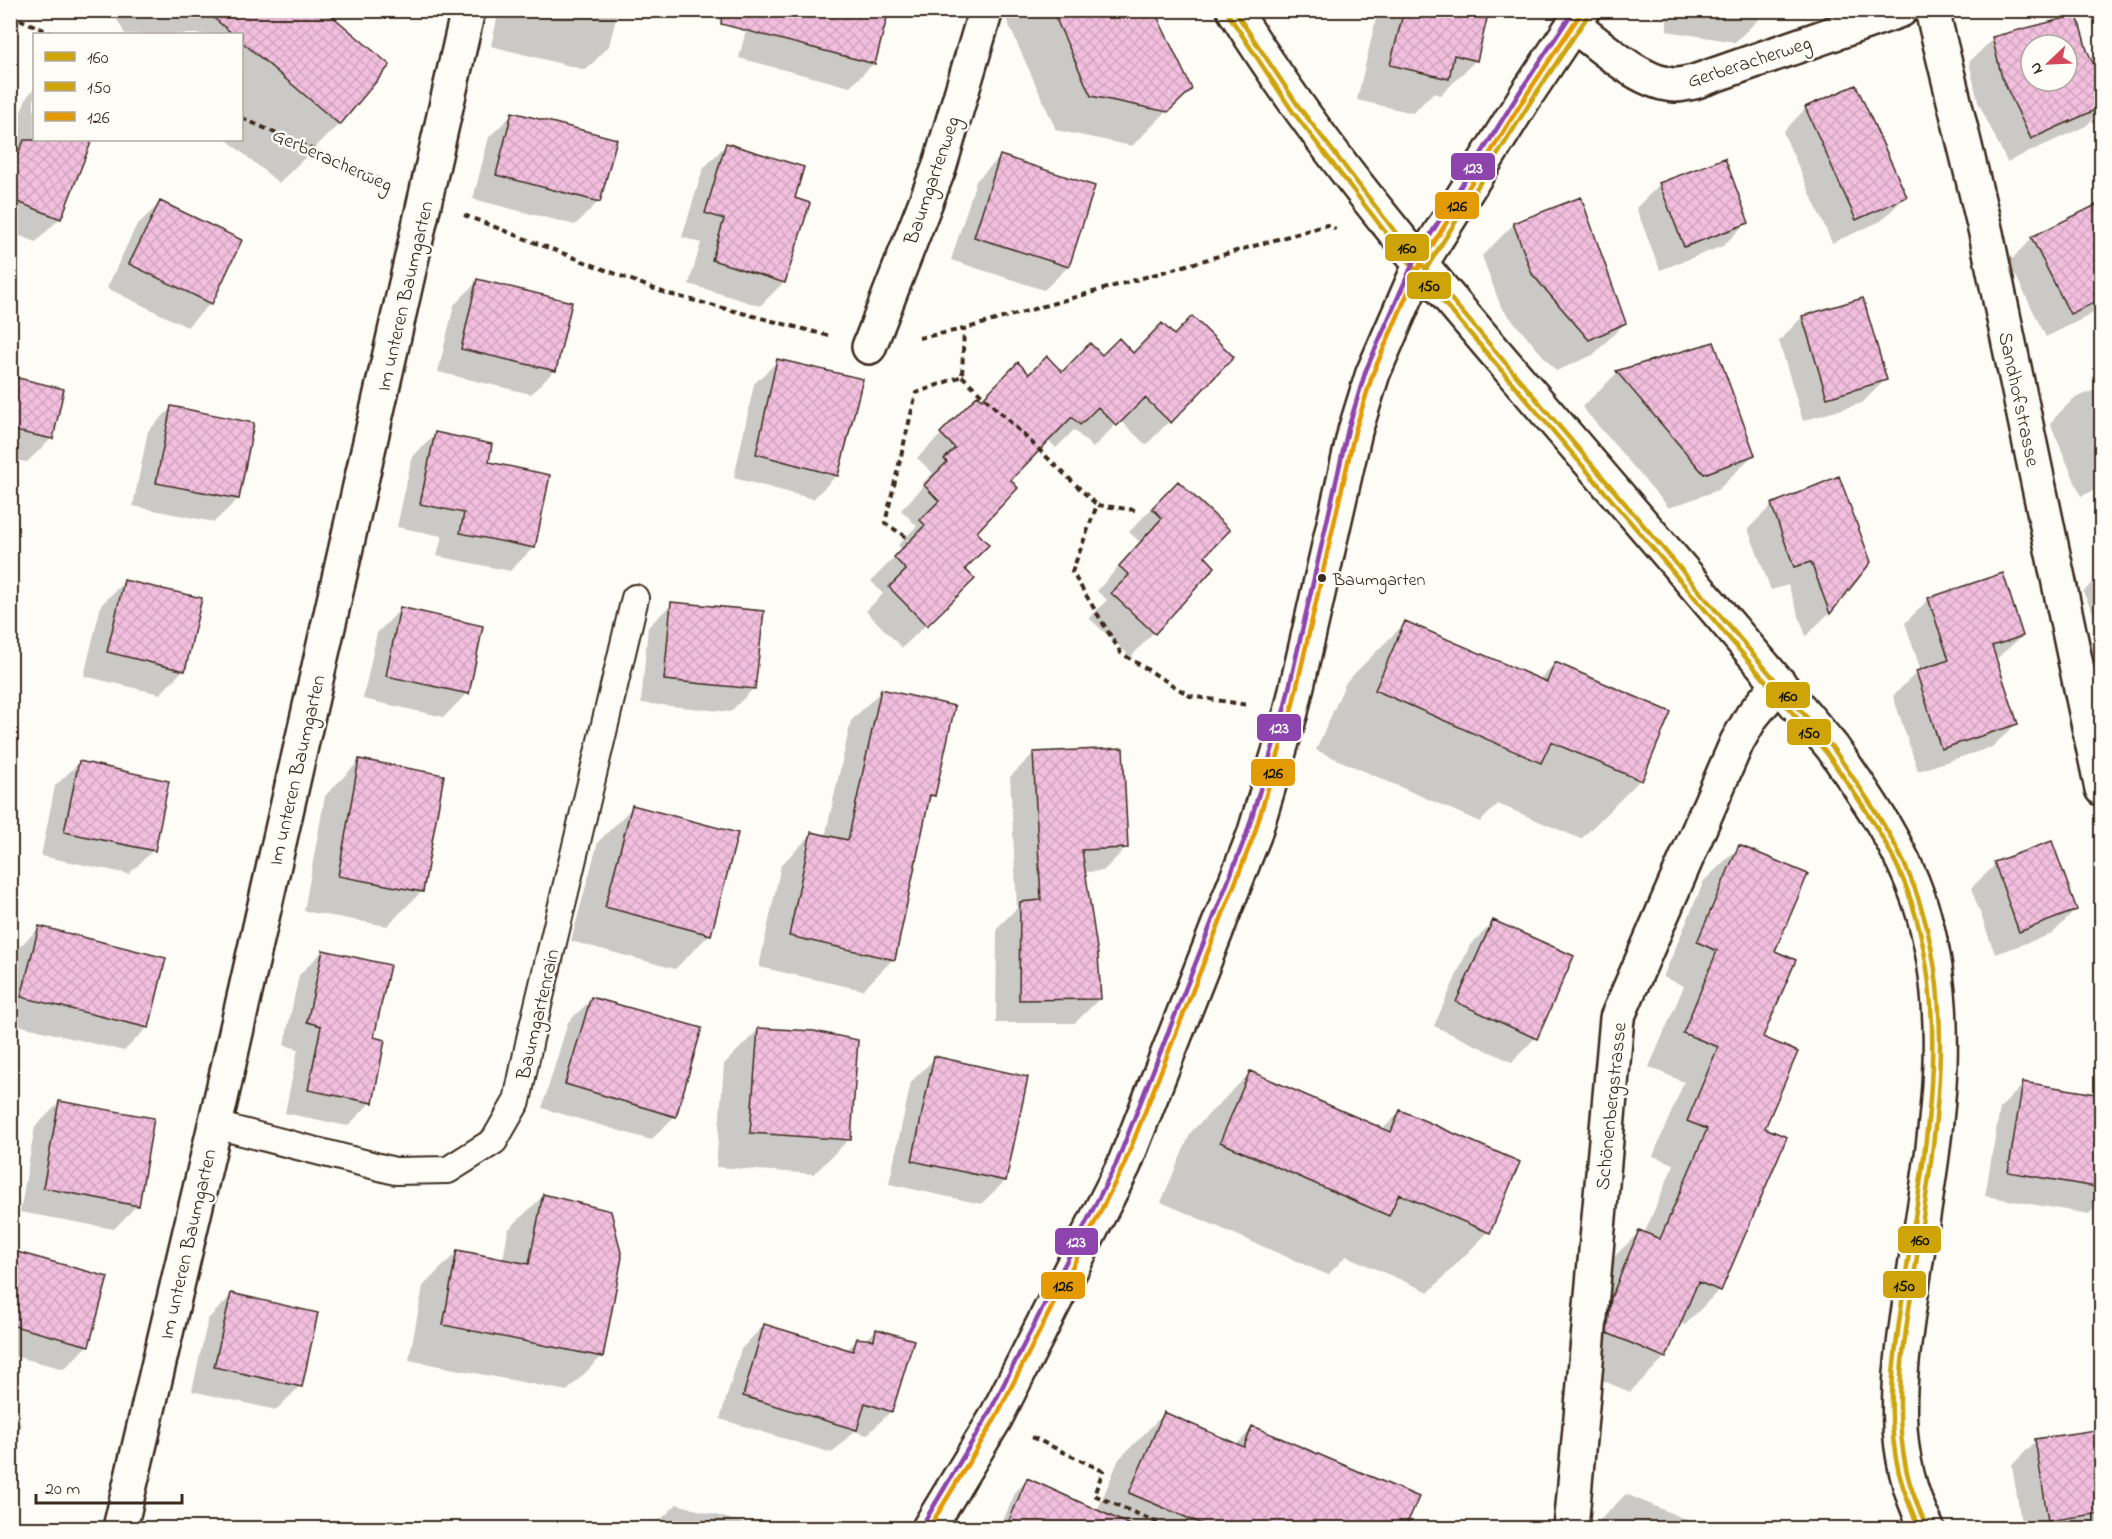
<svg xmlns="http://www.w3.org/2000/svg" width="2112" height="1539" font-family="'Indie Flower',sans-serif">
<defs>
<pattern id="building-cross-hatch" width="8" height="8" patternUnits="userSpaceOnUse" patternTransform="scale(1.5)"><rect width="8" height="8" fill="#f2bfde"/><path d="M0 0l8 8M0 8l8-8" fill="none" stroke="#d0a4be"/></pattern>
</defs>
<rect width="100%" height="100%" fill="#fdfcf7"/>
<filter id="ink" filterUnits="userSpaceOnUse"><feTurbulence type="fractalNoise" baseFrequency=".0167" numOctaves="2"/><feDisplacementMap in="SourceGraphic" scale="12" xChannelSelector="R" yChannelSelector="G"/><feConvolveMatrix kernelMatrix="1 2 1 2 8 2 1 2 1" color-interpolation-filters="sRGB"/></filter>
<g filter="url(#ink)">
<path fill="#0003" fill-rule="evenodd" d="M112 10H323L339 124 279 183 227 140H242V34H125Z
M499 10H618L609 46 586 70 491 46Z
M751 10 874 63 850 87 739 58Z
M1005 10H1152L1190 88 1132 146 1056 130 1004 14Z
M1378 10H1496L1485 22 1476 60 1441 95 1433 93 1413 113 1357 100Z
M1667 10H1760L1759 19 1735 42 1667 31Z
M2076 17 2085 50 2102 86V110L2086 126 2007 162 1978 102 1969 62 1993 39ZM2031 45H2067V81H2031Z
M34 89V140H91L60 218 36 242 10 232V139L27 97Z
M1806 108 1905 197 1881 221 1832 243 1783 132Z
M513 114 615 140 598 202 575 225 473 199 489 137Z
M726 145 793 199 784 282 760 306 689 284 701 243 682 237 703 169Z
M1000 157 1068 267 1044 290 951 260 976 181Z
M1660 184 1747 222 1723 246 1660 270 1636 208Z
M160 203 211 303 187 327 107 288 136 226Z
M2102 204V309L2046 337 2009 262 2032 238Z
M1514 224 1625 323 1593 355 1556 371 1501 307 1482 256Z
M478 281 554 371 531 394 438 372 454 305Z
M1862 300 1886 379 1862 403 1803 421 1779 341 1802 317Z
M1174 337 1232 357 1146 445 1120 420 1093 448 1074 430 1056 448 1048 440 1009 480 975 532 963 569 973 579 902 648 866 611 883 594 871 581 902 550 898 545 917 526 901 510 924 486 922 484 933 473 917 458 978 398 982 401 1029 376 1062 374 1102 357 1132 355Z
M1714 344 1753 455 1718 490 1669 508 1582 407 1617 373Z
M778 361 837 475 813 499 734 478 754 384Z
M10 377 62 390 51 439 27 462 10 459Z
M2102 387V487L2081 496 2050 423 2073 399Z
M172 407 238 499 214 522 133 506 148 431Z
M436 434 487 464 534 547 510 571 437 556 442 536 397 527 412 457Z
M1772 505 1869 561 1829 613 1806 636 1788 585 1771 590 1748 529Z
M1154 506 1213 567 1131 657 1089 618 1107 600 1097 591 1140 542 1129 532Z
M2102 574V631L2083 592Z
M125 581 183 670 160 694 84 676 101 605Z
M1929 599 2022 636 1995 660 2016 724 1992 747 1918 771 1893 696 1917 672 1921 671 1905 623Z
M672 604 754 688 730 712 641 703 648 627Z
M401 609 467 693 444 717 363 699 377 633Z
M1405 623 1538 681 1555 663 1640 780 1581 839 1498 804 1480 822 1316 750 1346 682Z
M882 690 933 795 927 802 893 959 863 990 759 967 781 865 812 834 825 837 851 721Z
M1034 753 1127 847 1103 871 1084 872 1099 999 1075 1023H996L997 928 1017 908 1010 777Z
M359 761 422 891 387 926 304 911 325 796Z
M79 763 153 850 129 874 41 856 55 786Z
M633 807 710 934 675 969 571 941 598 842Z
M1739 847 1773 952 1761 1038 1763 1129 1719 1290 1685 1325 1680 1323 1665 1357 1630 1392 1573 1368 1604 1267 1639 1232 1644 1234 1674 1164 1653 1156 1684 1082 1649 1067 1684 986 1663 977 1704 881Z
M1995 865 2063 875 2076 910 2052 934 1995 954 1971 888Z
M1494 922 1535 1038 1512 1062 1434 1026 1470 945Z
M39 928 148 1027 124 1051 10 1023V971L15 951Z
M323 951 371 1102 348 1126 285 1113 298 1049 284 1045 299 975Z
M592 999 675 1116 651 1140 542 1108 568 1022Z
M758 1030 849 1139 814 1174 716 1167 724 1064Z
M935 1058 1005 1181 981 1204 889 1184 911 1082Z
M1250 1073 1382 1130 1400 1112 1518 1163 1488 1232 1429 1292 1346 1256 1328 1275 1161 1202 1191 1132Z
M2024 1084 2102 1097V1201L2089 1214 1985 1196 2000 1108Z
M59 1103 137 1205 114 1229 20 1212 35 1127Z
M543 1196 602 1356 567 1391 409 1360 423 1286 457 1252 503 1260 508 1230Z
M10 1252 88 1345 64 1369 10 1355Z
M232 1295 300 1386 276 1410 192 1391 208 1319Z
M764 1325 847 1350 858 1339 866 1340 876 1330 891 1411 867 1435 854 1431 832 1453 720 1419 741 1349Z
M1164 1414 1236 1445 1253 1428 1417 1498 1404 1528H1090L1119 1459Z
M10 1421 21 1423 10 1483Z
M2102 1430V1528H2022L2012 1465 2036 1441Z
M1028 1480 1076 1502 1066 1528H1000L1016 1491Z
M1626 1494 1706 1528H1592Z
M677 1504 761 1528H652Z"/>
<path fill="url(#building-cross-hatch)" stroke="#3b2a1e" stroke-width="1.5" fill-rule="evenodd" d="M204 10H325L390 65 340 125 242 42V34H233Z
M722 10H889L875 64 721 24Z
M1052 10H1154L1192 89 1168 112 1091 96Z
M1404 10H1489L1477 61 1454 55 1449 79 1390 65Z
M2077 15 2087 50 2102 82V107L2031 139 2002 78 1992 37ZM2031 45H2067V81H2031Z
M1856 85 1907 197 1856 220 1805 107Z
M512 112 617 139 600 202 496 175Z
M24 140H92L61 219 10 199V173Z
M726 143 804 167 795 198 810 203 785 283 712 260 724 219 705 213Z
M1000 155 1095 186 1069 267 974 237Z
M1725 158 1749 223 1684 247 1659 183Z
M1581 197 1626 323 1589 340 1532 274 1513 223Z
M160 201 242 240 212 304 129 264Z
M2102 202V299L2070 314 2031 237Z
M477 279 572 302 556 371 461 349Z
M1863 298 1887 380 1827 398 1802 316Z
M1192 316 1234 357 1171 423 1145 398 1117 426 1098 407 1080 425 1072 417 1011 480 1018 488 977 532 989 545 965 569 975 579 927 626 889 587 906 570 894 557 925 525 920 520 939 501 924 485 947 462 944 459 955 448 940 433 978 395 982 399 1018 362 1029 374 1047 356 1062 372 1090 343 1102 355 1119 338 1133 353 1162 323 1174 335Z
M1714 342 1755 455 1704 474 1616 371Z
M777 359 863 379 838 476 756 454Z
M10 376 64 389 53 439 10 430Z
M171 406 254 423 239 499 156 483Z
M435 432 492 444 489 462 550 475 535 548 460 533 464 513 420 504Z
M1839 476 1871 562 1830 614 1811 562 1794 567 1771 504Z
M1178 481 1230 530 1205 556 1215 567 1155 634 1111 593 1129 575 1119 566 1162 518 1152 508Z
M2003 573 2023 636 1992 646 2018 724 1941 749 1916 671 1949 660 1928 598Z
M124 580 202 598 185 671 107 652Z
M671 602 764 611 755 689 664 680Z
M400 607 483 626 469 694 386 676Z
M1405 621 1547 682 1555 662 1671 712 1642 781 1551 742 1541 763 1375 690Z
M881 689 955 706 935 796 930 795 895 960 789 936 811 832 848 840Z
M1123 748 1128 848 1082 850 1098 955 1101 999 1019 1000 1020 902 1041 900 1033 752Z
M359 759 444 775 423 892 338 876Z
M79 761 169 781 155 851 64 832Z
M632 805 738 833 711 935 605 907Z
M2052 841 2077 910 2019 932 1994 862Z
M1739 845 1808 874 1775 951 1796 960 1763 1037 1798 1052 1765 1128 1787 1137 1721 1291 1698 1282 1666 1358 1607 1333 1611 1298 1639 1230 1660 1239 1707 1129 1687 1121 1718 1047 1683 1033 1717 951 1697 942Z
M1493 920 1574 956 1537 1039 1456 1002Z
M39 926 166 958 149 1028 21 997Z
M323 950 390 965 374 1037 385 1040 373 1103 308 1090 321 1026 307 1022Z
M591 997 702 1028 676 1117 565 1084Z
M758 1028 814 1031 858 1040 851 1140 750 1133Z
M934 1056 1028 1077 1006 1181 912 1161Z
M1250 1071 1391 1132 1400 1110 1520 1162 1490 1233 1399 1194 1389 1216 1220 1142Z
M2023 1082 2102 1095V1188L2008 1172Z
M59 1101 154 1118 139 1206 43 1188Z
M543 1194 611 1211 622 1257 603 1357 443 1325 457 1250 529 1264Z
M10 1250 108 1277 89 1346 10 1325Z
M231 1293 318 1313 302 1387 214 1367Z
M764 1324 853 1351 857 1338 874 1340 876 1329 914 1340 892 1412 865 1403 857 1430 743 1396Z
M1164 1412 1244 1447 1252 1426 1419 1497 1405 1528H1211L1129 1493Z
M2102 1429V1513L2048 1521 2035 1439Z
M1027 1478 1137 1528H1006Z"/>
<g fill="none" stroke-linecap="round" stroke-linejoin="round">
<g stroke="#3b2a1e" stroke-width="30">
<path id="lane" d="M215 1125 395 1171 448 1170 494 1141 517 1101 530 1039 635 598"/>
</g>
<g stroke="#3b2a1e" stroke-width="38">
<path id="street" d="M1932 10 1986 233 2102 789
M1573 25C1600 45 1641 84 1675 85 1681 85 1688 83 1694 82L1901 10
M869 347 939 168 986 10
M120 1528 215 1125 468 10
M929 1528 995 1419 1124 1165 1254 835 1291 712 1355 431 1373 373 1420 265 1527 94 1583 10
M1571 1528 1617 1018 1737 742 1752 716 1779 683"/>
</g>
<g stroke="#3b2a1e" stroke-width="38">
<path id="secondary" d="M1234 10C1316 143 1418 262 1519 380 1624 502 1729 624 1832 747 1866 796 1899 842 1919 900 1962 1029 1930 1163 1911 1294 1899 1377 1887 1450 1927 1528"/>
</g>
<path stroke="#3b2a1e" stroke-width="4" stroke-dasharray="6 4.5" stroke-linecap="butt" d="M10 15 53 34
M242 118 385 182
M464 215 665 293 830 336
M919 338 964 329 1327 225 1336 229
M962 376 1097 505
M1135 510 1097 505 1072 572 1121 653 1190 696 1248 705
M906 537 885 523 916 393 962 376 964 329
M1032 1437 1103 1471 1094 1495 1170 1528"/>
<use href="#lane" stroke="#fdfcf7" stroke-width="26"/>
<use href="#street" stroke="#fdfcf7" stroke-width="33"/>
<use href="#secondary" stroke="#fdfcf7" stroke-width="33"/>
<g stroke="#fdfcf7" stroke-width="9">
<path id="bus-1" d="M1234 10 1299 107 1406 246 1832 747C1861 789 1892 832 1911 879 1962 1004 1934 1142 1915 1270 1905 1335 1892 1402 1906 1468 1910 1489 1919 1509 1927 1528"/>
</g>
<g stroke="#fdfcf7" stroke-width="9">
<path id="bus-2" d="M1228 14 1293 112 1400 251 1826 752C1855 794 1886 836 1905 884 1954 1009 1926 1146 1906 1274 1897 1339 1883 1408 1899 1473 1904 1492 1911 1510 1919 1528
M1426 269 1533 98 1589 14"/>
</g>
<g stroke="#fdfcf7" stroke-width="9">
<path id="bus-3" d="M929 1528 995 1419 1124 1165 1254 835 1291 712 1355 431 1373 373 1420 265 1527 94 1583 10"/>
</g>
<g stroke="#fdfcf7" stroke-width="9">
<path id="bus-4" d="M923 1524 988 1415 1117 1162 1247 833 1284 710 1348 429 1366 370 1414 261 1521 90 1574 10"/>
</g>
<use href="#bus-1" stroke="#cea408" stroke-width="4.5"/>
<use href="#bus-2" stroke="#cea408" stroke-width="4.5"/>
<use href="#bus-3" stroke="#e49a03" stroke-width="4.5"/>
<use href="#bus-4" stroke="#8e44ad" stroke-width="4.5"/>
</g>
</g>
<circle fill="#3b2a1e" stroke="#fdfcf7" stroke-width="2" cx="1322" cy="578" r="5"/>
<g text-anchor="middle" stroke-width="5" stroke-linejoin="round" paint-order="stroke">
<g font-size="18" fill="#3b2a1e" stroke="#fdfcf7" text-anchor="start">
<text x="1333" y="585">Baumgarten</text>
</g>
<g font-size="20" fill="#3b2a1e" stroke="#fdfcf7">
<text transform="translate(1749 61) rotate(-18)" y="7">Gerberacherweg</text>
<text transform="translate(333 159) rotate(24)" y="7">Gerberacherweg</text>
<text transform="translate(931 180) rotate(-71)" y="7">Baumgartenweg</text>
<text transform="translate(404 296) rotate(-77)" y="7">Im unteren Baumgarten</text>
<text transform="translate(2020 399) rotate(78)" y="7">Sandhofstrasse</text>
<text transform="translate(296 770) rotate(-77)" y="7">Im unteren Baumgarten</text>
<text transform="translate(537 1014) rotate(-77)" y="7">Baumgartenrain</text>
<text transform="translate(1610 1106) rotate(-84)" y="7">Schönenbergstrasse</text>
<text transform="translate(187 1244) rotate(-77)" y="7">Im unteren Baumgarten</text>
</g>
</g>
<g stroke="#fdfcf7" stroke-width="2">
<rect x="1450" y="152" width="46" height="29" rx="6" fill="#8e44ad"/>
<rect x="1434" y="191" width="46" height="29" rx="6" fill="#e49a03"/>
<rect x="1384" y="233" width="46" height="29" rx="6" fill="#cea408"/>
<rect x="1406" y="271" width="46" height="29" rx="6" fill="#cea408"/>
<rect x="1765" y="681" width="46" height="28" rx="6" fill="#cea408"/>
<rect x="1256" y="713" width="46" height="29" rx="6" fill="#8e44ad"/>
<rect x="1786" y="718" width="46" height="28" rx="6" fill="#cea408"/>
<rect x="1250" y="758" width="46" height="29" rx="6" fill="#e49a03"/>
<rect x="1897" y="1225" width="45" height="29" rx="6" fill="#cea408"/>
<rect x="1054" y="1227" width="45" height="29" rx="6" fill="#8e44ad"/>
<rect x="1882" y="1270" width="45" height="29" rx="6" fill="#cea408"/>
<rect x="1040" y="1271" width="46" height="29" rx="6" fill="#e49a03"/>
</g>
<g font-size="16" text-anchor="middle" font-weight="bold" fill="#fff">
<text x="1473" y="173">123</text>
<text x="1279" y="733">123</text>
<text x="1076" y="1247">123</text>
</g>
<g font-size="16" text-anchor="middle" font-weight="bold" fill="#111">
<text x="1457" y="211">126</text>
<text x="1407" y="253">160</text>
<text x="1429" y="291">150</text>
<text x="1788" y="701">160</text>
<text x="1809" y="738">150</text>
<text x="1273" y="778">126</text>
<text x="1920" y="1245">160</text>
<text x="1904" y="1291">150</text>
<text x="1063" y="1291">126</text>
</g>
<rect width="2112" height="1539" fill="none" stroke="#fdfcf7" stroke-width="36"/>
<rect x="18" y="18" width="2076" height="1503" fill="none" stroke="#3b2a1e" stroke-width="2" filter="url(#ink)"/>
<rect x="33" y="33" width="210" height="108" fill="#fdfcf7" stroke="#afa8a0" stroke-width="1.5"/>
<rect x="45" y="52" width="30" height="9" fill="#cea408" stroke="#afa8a0" stroke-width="1.5"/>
<text x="87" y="63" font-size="18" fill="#3b2a1e">160</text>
<rect x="45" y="82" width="30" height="9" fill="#cea408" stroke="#afa8a0" stroke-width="1.5"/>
<text x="87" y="93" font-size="18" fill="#3b2a1e">150</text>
<rect x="45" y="112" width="30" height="9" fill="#e49a03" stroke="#afa8a0" stroke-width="1.5"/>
<text x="87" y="123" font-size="18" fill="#3b2a1e">126</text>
<g transform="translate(2049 63) rotate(247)"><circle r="28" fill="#fdfcf7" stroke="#afa8a0" stroke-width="1.5"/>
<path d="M0-4.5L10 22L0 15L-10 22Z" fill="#d1495b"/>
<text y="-9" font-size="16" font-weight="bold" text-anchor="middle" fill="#3b2a1e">N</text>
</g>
<path d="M36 1494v9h146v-9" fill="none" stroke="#3b2a1e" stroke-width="3"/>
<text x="45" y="1494" font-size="18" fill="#3b2a1e" stroke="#fdfcf7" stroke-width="4.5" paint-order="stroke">20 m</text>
</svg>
